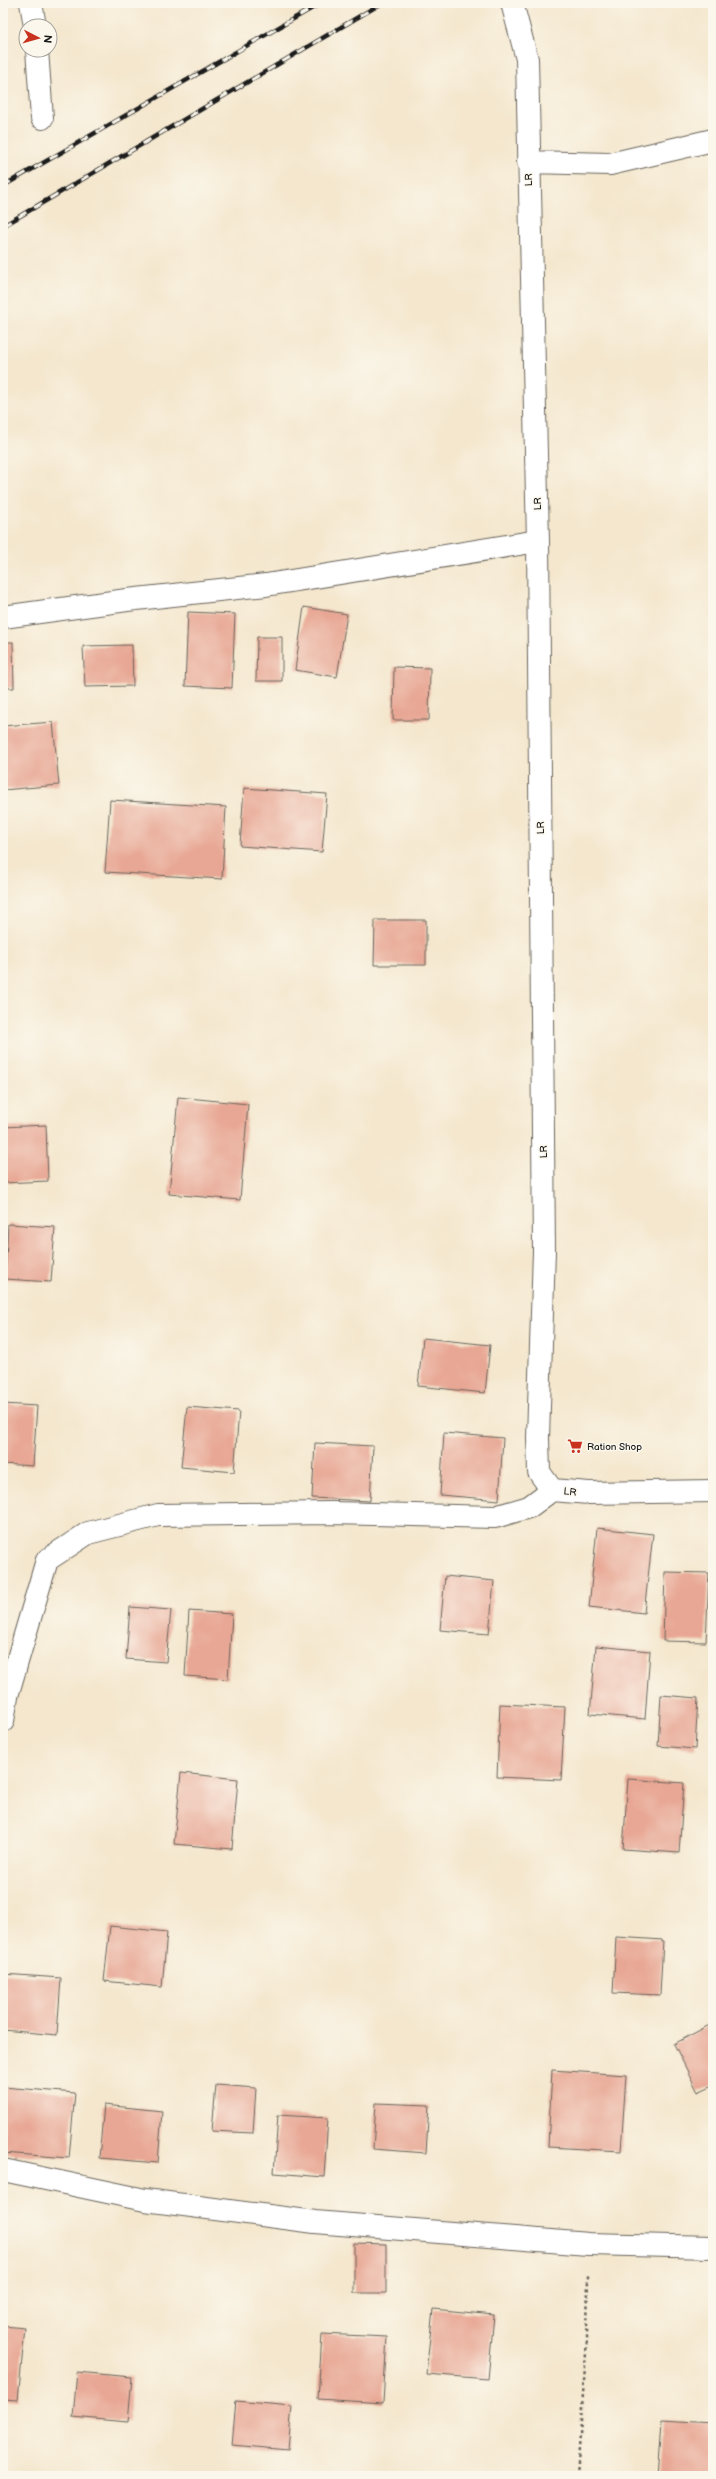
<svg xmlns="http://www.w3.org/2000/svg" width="716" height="2479" font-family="'Balsamiq Sans',sans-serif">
<rect width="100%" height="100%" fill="#fbf7ec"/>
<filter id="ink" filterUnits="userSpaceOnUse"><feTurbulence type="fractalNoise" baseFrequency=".025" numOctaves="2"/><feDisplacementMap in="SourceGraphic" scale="8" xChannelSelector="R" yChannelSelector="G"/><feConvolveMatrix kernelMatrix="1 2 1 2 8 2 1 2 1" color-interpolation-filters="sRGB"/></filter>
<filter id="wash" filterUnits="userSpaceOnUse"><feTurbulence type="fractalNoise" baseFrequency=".012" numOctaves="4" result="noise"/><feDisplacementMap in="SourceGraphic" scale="16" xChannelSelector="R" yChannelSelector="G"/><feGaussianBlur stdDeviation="0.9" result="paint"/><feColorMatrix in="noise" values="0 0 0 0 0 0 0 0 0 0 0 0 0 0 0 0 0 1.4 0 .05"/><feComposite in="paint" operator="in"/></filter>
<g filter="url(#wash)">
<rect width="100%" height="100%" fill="#f4e7ce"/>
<g id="blocks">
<path fill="#e8a794" d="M304 607 347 614 337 677 295 670Z
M188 612 235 614 232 688 185 686Z
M257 637H282V681H256Z
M3 642H13L14 688H3Z
M132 645 133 686 85 687 83 646Z
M394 667 430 668 429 720H393Z
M53 722 59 785 3 790V726Z
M244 788 327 794 322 852 240 846Z
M110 800 226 807 222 879 105 872Z
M375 920H426V965H374Z
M178 1097 248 1104 240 1200 169 1194Z
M46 1125 48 1181 3 1183V1127Z
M8 1224 55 1227 51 1282 5 1279Z
M423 1338 490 1345 485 1393 418 1386Z
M3 1404 37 1406 33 1466 3 1464Z
M187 1407 239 1411 234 1472 181 1467Z
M444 1433 503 1438 499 1500 440 1495Z
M315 1443 373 1446 370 1501 312 1498Z
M597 1528 653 1534 644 1613 589 1607Z
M665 1572 709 1573 706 1642 663 1641Z
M445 1576 494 1581 489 1634 440 1630Z
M130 1607 171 1610 166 1662 126 1659Z
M189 1611 232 1614 228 1679 185 1676Z
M596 1646 650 1651 645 1719 590 1714Z
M661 1695 698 1698 695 1749 658 1746Z
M500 1704 565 1707 561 1780 497 1777Z
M181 1773 238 1779 232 1849 174 1844Z
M628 1779 684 1783 679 1853 623 1849Z
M110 1926 167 1932 162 1987 104 1981Z
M616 1937 663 1940 660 1995 613 1993Z
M3 1974 61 1978 57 2035 3 2030Z
M713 2023V2085L698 2092 674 2044Z
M552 2070 626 2075 621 2151 548 2147Z
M216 2085 256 2088 253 2133 212 2131Z
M3 2087 75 2093 69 2158 3 2153Z
M376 2103 429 2105 426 2153 373 2149Z
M104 2105 162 2111 158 2163 99 2158Z
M278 2115 328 2118 324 2177 274 2173Z
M354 2243 386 2244V2293H354Z
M433 2309 494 2315 488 2379 426 2374Z
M3 2326 25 2328 18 2400 3 2399Z
M322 2334 387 2337 383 2403 318 2399Z
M77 2372 132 2377 128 2422 73 2417Z
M236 2401 292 2406 288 2450 232 2445Z
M662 2420 713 2423V2476H658Z"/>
</g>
</g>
<g filter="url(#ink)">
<use href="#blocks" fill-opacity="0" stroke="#68635a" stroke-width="1"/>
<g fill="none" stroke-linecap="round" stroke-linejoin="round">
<g stroke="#68635a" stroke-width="24">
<path id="street" d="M31 3 35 26
M512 3 527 59 538 541 544 1251 538 1438 539 1472 552 1490 589 1493 713 1491
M37 50 42 118
M528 162 610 164 713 140
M3 617 127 600 266 585 538 541
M3 1721 7 1696 47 1560 88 1533 158 1515 332 1513 495 1517 529 1507 552 1490
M3 2170 145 2200 315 2222 588 2244 713 2247"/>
</g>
<path stroke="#68635a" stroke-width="2.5" stroke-dasharray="3 3" stroke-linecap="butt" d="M577 2476 587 2339 588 2274"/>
<use href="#street" stroke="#fff" stroke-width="22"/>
<g stroke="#1c1c1c" stroke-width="4.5">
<path id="rail" d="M3 186 321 3
M3 226 382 3"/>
</g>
<use href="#rail" stroke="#fbf7ec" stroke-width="3" stroke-dasharray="9" stroke-linecap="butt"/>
</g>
</g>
<defs>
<g id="supermarket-bare" transform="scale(1.2)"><path d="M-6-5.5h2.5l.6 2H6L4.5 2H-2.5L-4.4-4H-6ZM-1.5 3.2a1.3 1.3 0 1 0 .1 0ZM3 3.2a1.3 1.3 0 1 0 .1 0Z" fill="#c8321e" stroke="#fbf7ec" stroke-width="2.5" paint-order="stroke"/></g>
</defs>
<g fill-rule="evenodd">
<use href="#supermarket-bare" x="575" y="1446"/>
</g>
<g text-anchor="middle" stroke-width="3" stroke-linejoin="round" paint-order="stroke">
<g font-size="10" fill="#1c1c1c" stroke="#fbf7ec">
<text transform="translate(528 180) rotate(-91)" y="4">LR</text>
<text transform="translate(537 504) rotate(-91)" y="4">LR</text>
<text transform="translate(540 828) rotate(-91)" y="4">LR</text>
<text transform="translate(543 1152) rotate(-91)" y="4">LR</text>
<text transform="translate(570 1491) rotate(6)" y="4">LR</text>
</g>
<g font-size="10" fill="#1c1c1c" stroke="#fbf7ec" text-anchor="start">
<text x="587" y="1450">Ration Shop</text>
</g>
</g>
<rect width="716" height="2479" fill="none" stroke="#fbf7ec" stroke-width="16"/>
<g transform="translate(38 38) rotate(96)"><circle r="19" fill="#fbf7ec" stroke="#a29f99"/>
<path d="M0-3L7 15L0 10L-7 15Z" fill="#c8321e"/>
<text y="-6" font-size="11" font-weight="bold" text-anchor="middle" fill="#1c1c1c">N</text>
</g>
</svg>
